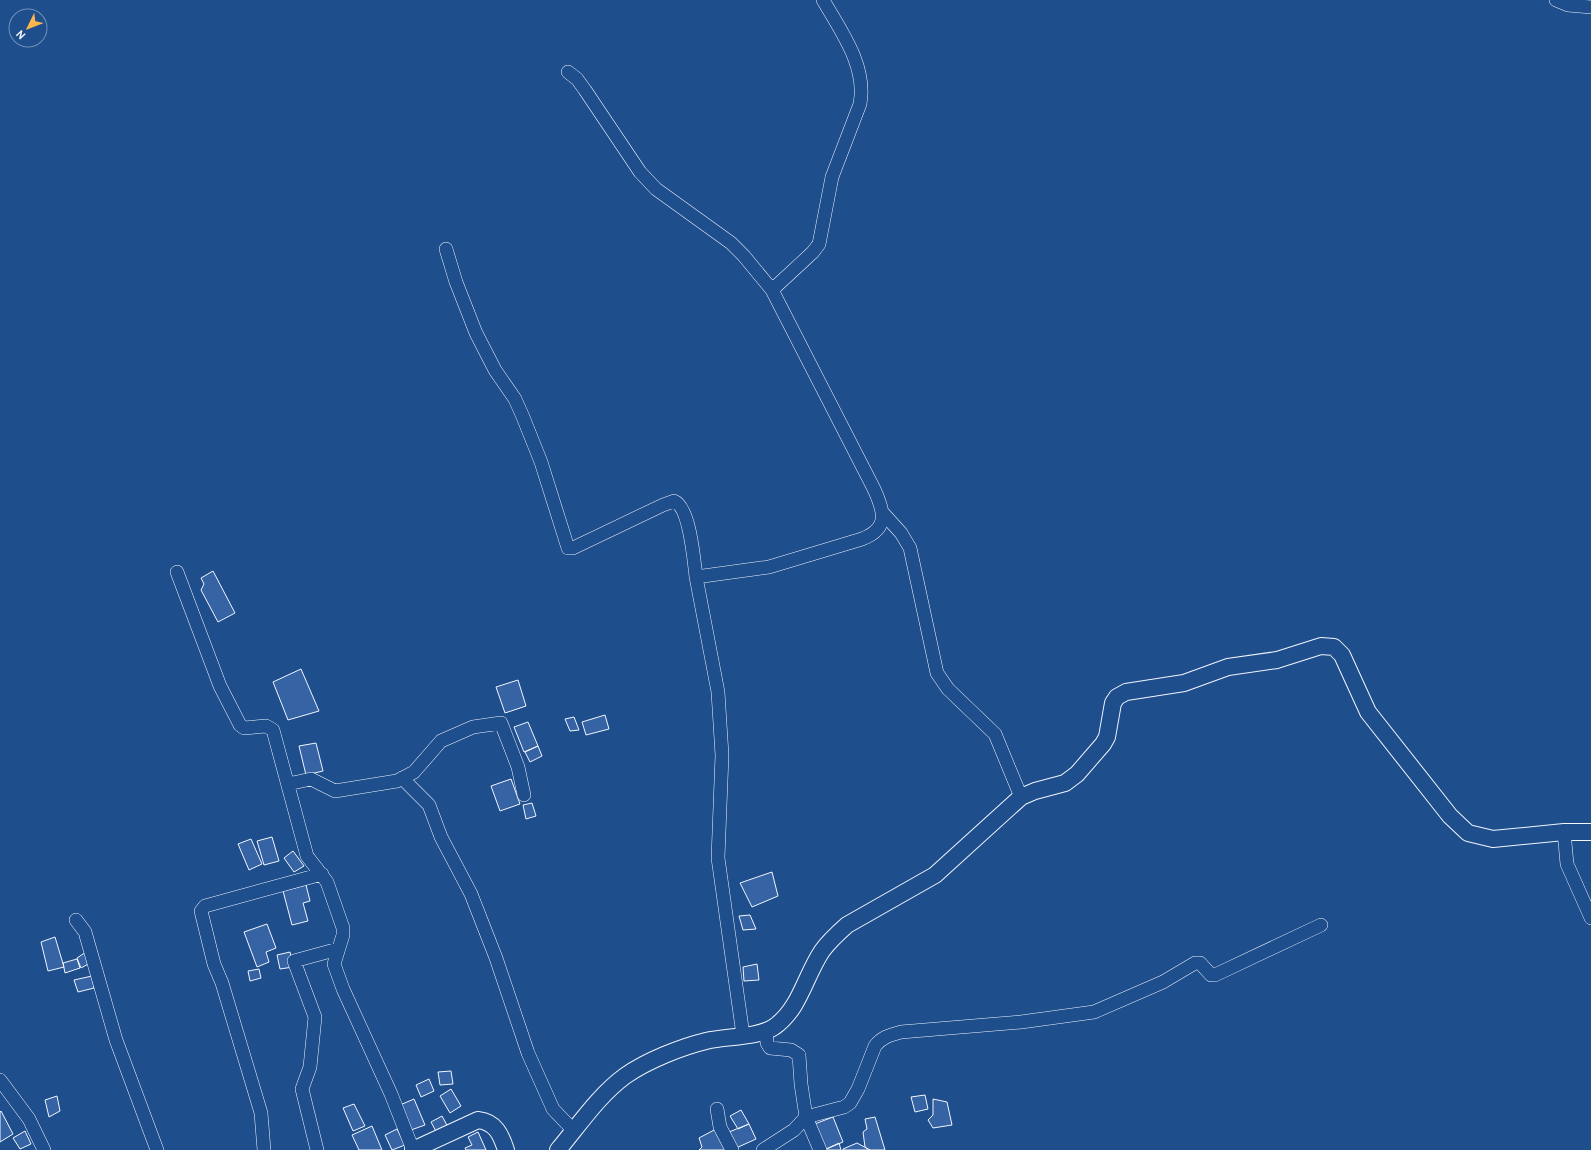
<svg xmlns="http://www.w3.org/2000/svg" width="1591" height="1150" font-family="Overpass,sans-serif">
<rect width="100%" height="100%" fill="#1f4e8c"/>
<path fill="#3563a3" stroke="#f2f6ff" d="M213 571 235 613 218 622 201 590 204 584 201 578Z
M301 669 319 711 288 720 273 682Z
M518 680 526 706 505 713 496 687Z
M605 715 609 729 586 735 582 722Z
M574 717 579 730 570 731 565 719Z
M528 722 538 746 524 752 514 727Z
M316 743 323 771 306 775 299 746Z
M538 746 542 756 530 762 525 752Z
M511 779 520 804 500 811 491 786Z
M532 803 536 816 526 819 523 805Z
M272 837 279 861 264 865 257 841Z
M251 839 262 864 249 870 238 844Z
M293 851 304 866 294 872 284 858Z
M772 872 778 896 752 907 740 883Z
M306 885 310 901 303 903 308 921 292 925 283 891Z
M750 915 756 929 743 930 739 916Z
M267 924 276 948 266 952 269 962 257 967 244 932Z
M55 937 64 967 48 971 41 942Z
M86 952 90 963 81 968 77 958Z
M290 952 293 967 280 969 277 955Z
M77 959 80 968 65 973 63 963Z
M757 964 759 980 744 981 743 967Z
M259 969 261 978 250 981 248 971Z
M92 976 94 988 78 992 74 980Z
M451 1071 453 1084 440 1085 438 1072Z
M429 1079 434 1091 421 1097 416 1085Z
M451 1089 461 1106 450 1113 440 1096Z
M925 1095 928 1109 915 1112 911 1097Z
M57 1096 60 1111 49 1117 45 1100Z
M414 1099 425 1125 411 1130 400 1105Z
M933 1099 947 1102 952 1125 933 1128 928 1120 933 1115Z
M354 1104 365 1126 353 1131 343 1108Z
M741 1110 749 1124 738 1129 730 1116Z
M1 1111 13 1134 0 1142V1112Z
M442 1116 449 1129 438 1135 431 1122Z
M833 1117 843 1142 824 1150 812 1125Z
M875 1117 885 1150H869L865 1147 863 1132 867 1129 865 1119Z
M749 1124 756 1139 736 1148 729 1132Z
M372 1126 382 1150H359L352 1135Z
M397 1129 405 1145 392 1150 385 1135Z
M716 1129 726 1150H699L702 1147 699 1138Z
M25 1131 31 1144 20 1149 13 1138Z
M478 1132 486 1150H466L465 1148 472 1145 468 1137Z
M839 1143 841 1150H824Z
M857 1143 870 1150H843V1149Z"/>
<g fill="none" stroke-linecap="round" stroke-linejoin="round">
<g stroke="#f2f6ff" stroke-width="14">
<path id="minor" d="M1556 0 1568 5 1591 7
M568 72 577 79 585 90 640 172 656 189 731 243 744 256 772 290
M446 249 456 282 476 333 495 370 515 399 523 417 541 462 568 548H573L663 505 674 501C690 507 694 561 696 577
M883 513 901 533 910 548 937 673 948 689 995 734 1021 797
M177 572 220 686 240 725 244 728 266 726 273 730 307 856 327 882 343 928V935L334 964 343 989 391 1094 413 1150
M402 778 429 805 441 837 471 894 496 958 528 1053 553 1109 574 1131
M288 784 311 779 335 791 397 781 414 772 441 741 473 727 501 723 518 767 524 795
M1564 832 1567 864 1591 918
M76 920 85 932 116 1040 157 1150
M766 1031 767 1043 770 1048 791 1050 799 1055 801 1084 806 1117 820 1150
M743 1035 718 858 722 755 718 692 696 577 769 567 862 539C890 528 884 511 874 489L772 290 813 252 819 244 832 177 860 104C867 66 841 31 823 0
M0 1080 29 1119 44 1150
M717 1109 720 1127 732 1150
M264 1150 261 1113 222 983 214 964 201 911 205 906 322 874
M317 1150 302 1089 310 1067 315 1017 294 961 338 949
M763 1150 794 1130 806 1117 844 1107 850 1103 858 1089 875 1046C882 1037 890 1035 901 1032L1021 1022 1094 1012 1163 982 1195 963H1200L1211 975H1215L1321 925"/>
</g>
<g stroke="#f2f6ff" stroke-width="18">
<path id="tertiary" d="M413 1150 478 1120C496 1122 501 1135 506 1150
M558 1150C579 1125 599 1095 625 1076 646 1061 681 1047 706 1041 726 1036 757 1038 774 1027 800 1009 805 976 822 951 829 941 838 933 847 925L935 875 1021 797 1035 791 1065 783 1077 774 1103 744 1107 737 1113 703 1117 697 1126 692 1184 683 1228 667 1277 660 1321 646 1334 647 1342 655 1368 712 1450 816 1468 833 1493 839 1564 832H1591"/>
</g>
<use href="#minor" stroke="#1f4e8c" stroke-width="13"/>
<use href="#tertiary" stroke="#1f4e8c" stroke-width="16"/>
</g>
<g transform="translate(28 28) rotate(227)"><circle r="19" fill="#1f4e8c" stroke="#7391ba"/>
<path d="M0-3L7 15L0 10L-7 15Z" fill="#ffb74d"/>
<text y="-6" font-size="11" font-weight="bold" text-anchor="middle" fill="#f2f6ff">N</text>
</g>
</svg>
